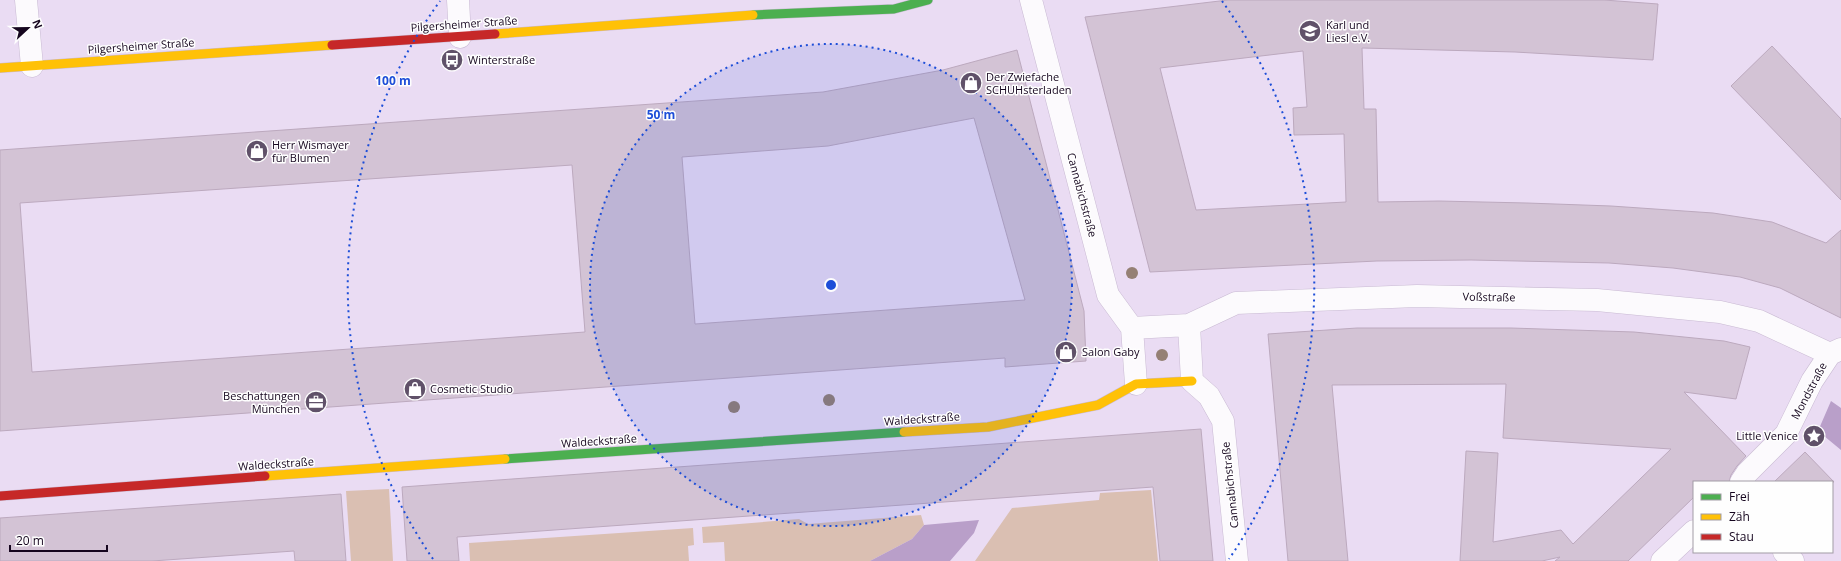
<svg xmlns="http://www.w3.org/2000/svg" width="1841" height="561" font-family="'Open Sans',sans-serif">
<rect width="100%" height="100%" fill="#eadcf3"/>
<path fill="#dabfb2" d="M389 489 393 561H351L346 491Z
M1151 490 1158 561H975L1012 508 1099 500 1100 493Z
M921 515 924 525 912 539 870 561H725L724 542 703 543 702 527 799 519 808 524Z
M693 528 694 545 688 546 689 561H470L469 543Z"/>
<path fill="#b99fc9" d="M1831 401 1841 408V450L1818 431Z
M979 520 974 533 950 561H870L912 539 924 525Z"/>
<path fill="#d3c3d5" stroke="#bca9be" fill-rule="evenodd" d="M1228 0H1604L1658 4 1653 60 1515 52 1362 48 1364 109H1376L1378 202 1439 201 1527 203 1611 206 1713 213 1772 222 1826 243 1841 230V318L1780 288 1740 277 1673 268 1609 263 1471 260 1377 261 1150 272 1085 17ZM1303 51 1307 107 1293 108 1294 135 1344 134 1346 202 1196 210 1160 68Z
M1772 46 1841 119V200L1731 86Z
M1017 50 1084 311 1086 361 1005 367V358L0 431V150L823 92 943 70ZM974 118 1025 300 695 324 682 157 828 146ZM572 165 585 332 32 372 20 203Z
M1357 328H1511L1634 332 1724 341 1750 347 1736 399 1684 392 1746 456 1737 466 1731 475 1729 482H1694V497L1628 561H1555L1560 557 1542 561H1460L1466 451 1498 453 1493 542 1561 530 1573 544 1671 449 1503 438 1506 384 1332 385 1348 561H1288L1268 334Z
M1201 429 1213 561H1160L1153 487 457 537 459 561H407L402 487Z
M1805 452 1834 482H1774Z
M341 494 346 561H295L294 551 152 561H0V518Z"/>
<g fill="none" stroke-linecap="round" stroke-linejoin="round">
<g stroke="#c9bad3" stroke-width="23">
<path id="street" d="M26 0 32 66
M458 0 460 37
M1031 0 1108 295 1132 328 1136 384
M1189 325 1192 381 1209 396 1223 421 1237 561
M1132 328 1189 325 1236 303 1417 296 1597 300 1720 312 1759 321 1830 354 1841 349
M1741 482 1747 473 1786 434 1812 381 1830 354
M1784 552 1793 561
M1662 561 1694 531"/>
</g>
<g stroke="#c9bad3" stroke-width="10">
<path id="fast" d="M753 15 894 9 928 0
M505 459 904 432"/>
</g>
<g stroke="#c9bad3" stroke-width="10">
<path id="slow" d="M495 34 753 15
M0 68 332 45
M904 432 988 427 1098 405 1136 384 1192 381
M265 476 505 459"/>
</g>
<g stroke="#c9bad3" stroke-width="10">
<path id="jam" d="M332 45 495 34
M0 496 265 476"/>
</g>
<use href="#street" stroke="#fcfafd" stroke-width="22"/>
<use href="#fast" stroke="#4caf50" stroke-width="9"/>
<use href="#slow" stroke="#ffc107" stroke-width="9"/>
<use href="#jam" stroke="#c62828" stroke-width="9"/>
</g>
<g fill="#958074">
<circle cx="1132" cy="273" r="6"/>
<circle cx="1162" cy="355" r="6"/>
<circle cx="829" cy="400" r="6"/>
<circle cx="734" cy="407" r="6"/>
</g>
<circle cx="831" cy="285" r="241" fill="#1d4ed8" fill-opacity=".12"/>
<g fill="none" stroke="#1d4ed8" stroke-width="2" stroke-dasharray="2 4">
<circle cx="831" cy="285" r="241"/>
<path d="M433 559A483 483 0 0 1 440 1M1222 1A483 483 0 0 1 1229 559"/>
</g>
<defs>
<g id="school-disc" transform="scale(1.15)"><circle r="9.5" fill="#605169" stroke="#fefefe"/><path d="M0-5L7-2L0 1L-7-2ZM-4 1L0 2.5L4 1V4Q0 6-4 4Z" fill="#fff"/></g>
<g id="bus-disc" transform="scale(1.15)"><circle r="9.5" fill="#605169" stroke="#fefefe"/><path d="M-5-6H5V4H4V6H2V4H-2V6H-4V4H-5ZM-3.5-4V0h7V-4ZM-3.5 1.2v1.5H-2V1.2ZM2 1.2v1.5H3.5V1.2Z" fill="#fff"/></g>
<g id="shop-disc" transform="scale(1.15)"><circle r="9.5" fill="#605169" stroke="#fefefe"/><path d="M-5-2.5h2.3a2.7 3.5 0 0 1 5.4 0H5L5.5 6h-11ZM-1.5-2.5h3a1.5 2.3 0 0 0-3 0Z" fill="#fff"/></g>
<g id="office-disc" transform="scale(1.15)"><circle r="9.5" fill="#605169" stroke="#fefefe"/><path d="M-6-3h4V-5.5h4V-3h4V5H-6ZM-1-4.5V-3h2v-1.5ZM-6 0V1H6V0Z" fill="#fff"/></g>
<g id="sight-disc" transform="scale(1.15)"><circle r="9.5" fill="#605169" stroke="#fefefe"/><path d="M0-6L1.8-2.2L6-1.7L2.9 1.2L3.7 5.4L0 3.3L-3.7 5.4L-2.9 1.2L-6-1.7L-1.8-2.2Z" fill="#fff"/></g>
</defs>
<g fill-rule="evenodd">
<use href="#school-disc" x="1310" y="31"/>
<use href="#bus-disc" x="452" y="60"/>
<use href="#shop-disc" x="971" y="83"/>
<use href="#shop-disc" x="257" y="151"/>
<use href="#shop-disc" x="1066" y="352"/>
<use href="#shop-disc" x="415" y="389"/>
<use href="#office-disc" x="316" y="402"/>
<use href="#sight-disc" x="1814" y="436"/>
</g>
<g text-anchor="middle" stroke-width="3" stroke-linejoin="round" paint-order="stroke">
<g font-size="11" fill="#16061f" stroke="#fefefe">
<text transform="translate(464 24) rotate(-4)" y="4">Pilgersheimer Straße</text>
<text transform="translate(141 46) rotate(-4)" y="4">Pilgersheimer Straße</text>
<text transform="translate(1082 195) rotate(75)" y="4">Cannabichstraße</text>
<text transform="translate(1489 297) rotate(1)" y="4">Voßstraße</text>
<text transform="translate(1809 391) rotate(-62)" y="4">Mondstraße</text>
<text transform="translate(922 419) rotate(-4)" y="4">Waldeckstraße</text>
<text transform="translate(599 441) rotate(-4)" y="4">Waldeckstraße</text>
<text transform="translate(276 464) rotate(-4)" y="4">Waldeckstraße</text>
<text transform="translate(1230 485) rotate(-96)" y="4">Cannabichstraße</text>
</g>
<g font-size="11" fill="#16061f" stroke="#fefefe" text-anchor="start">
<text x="1326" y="29">Karl und<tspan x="1326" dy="13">Liesl e.V.</tspan></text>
<text x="468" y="64">Winterstraße</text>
<text x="986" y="81">Der Zwiefache<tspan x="986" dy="13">SCHUHsterladen</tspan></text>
<text x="272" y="149">Herr Wismayer<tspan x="272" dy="13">für Blumen</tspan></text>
<text x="1082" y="356">Salon Gaby</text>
<text x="430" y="393">Cosmetic Studio</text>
<text x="300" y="400" text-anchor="end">Beschattungen<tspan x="300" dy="13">München</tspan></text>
<text x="1798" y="440" text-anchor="end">Little Venice</text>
</g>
</g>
<circle cx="831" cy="285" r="6" fill="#1d4ed8" stroke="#fefefe" stroke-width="2"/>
<g font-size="12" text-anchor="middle" font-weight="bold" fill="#1d4ed8" stroke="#fefefe" stroke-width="3" stroke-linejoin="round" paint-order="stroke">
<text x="393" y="85">100 m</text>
<text x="661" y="119">50 m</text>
</g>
<rect x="1693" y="481" width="140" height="72" fill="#fefefe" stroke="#a19ba5"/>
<rect x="1701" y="494" width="20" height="6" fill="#4caf50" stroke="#a19ba5"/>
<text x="1729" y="501" font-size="12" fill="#16061f">Frei</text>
<rect x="1701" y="514" width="20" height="6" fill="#ffc107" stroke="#a19ba5"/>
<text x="1729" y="521" font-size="12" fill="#16061f">Zäh</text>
<rect x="1701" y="534" width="20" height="6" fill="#c62828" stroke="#a19ba5"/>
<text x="1729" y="541" font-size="12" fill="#16061f">Stau</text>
<g transform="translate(28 28) rotate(68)" stroke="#fefefe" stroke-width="3" paint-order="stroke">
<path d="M0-3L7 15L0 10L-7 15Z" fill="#16061f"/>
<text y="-6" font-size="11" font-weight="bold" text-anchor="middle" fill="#16061f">N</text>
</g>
<path d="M10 545v6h97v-6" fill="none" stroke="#16061f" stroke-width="2"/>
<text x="16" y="545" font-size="12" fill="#16061f" stroke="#fefefe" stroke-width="3" paint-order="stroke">20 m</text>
</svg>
